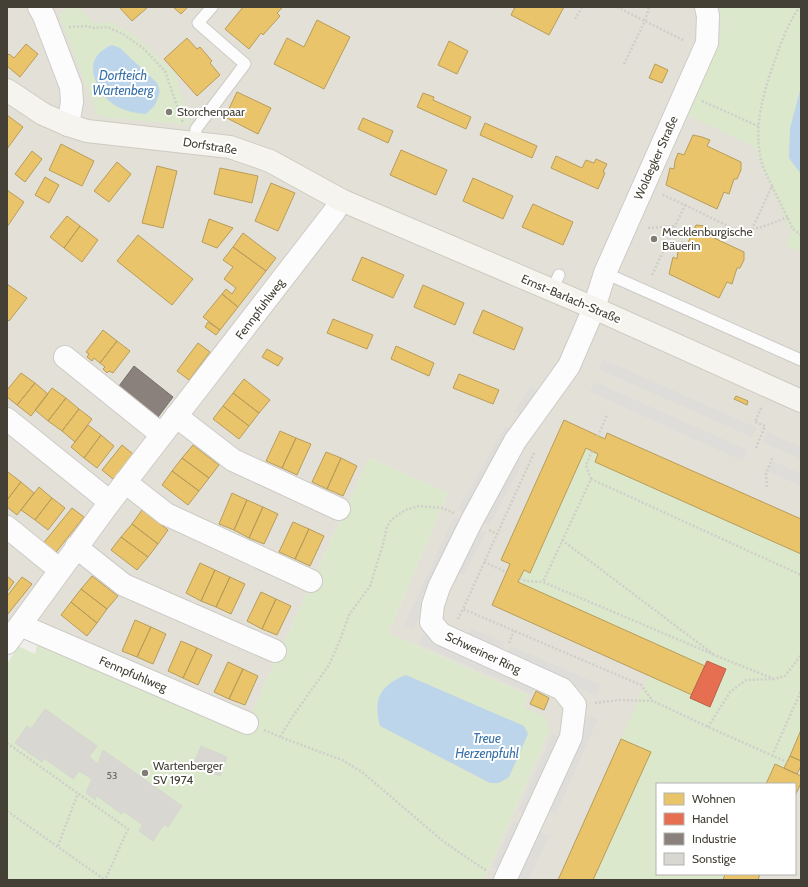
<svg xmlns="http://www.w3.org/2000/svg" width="808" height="887" font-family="Cabin,sans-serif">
<rect width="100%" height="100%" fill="#efeeea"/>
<path fill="#e3e0d7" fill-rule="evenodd" d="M7 7H801V880H484L549 731 523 707 528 695 388 633 448 493 369 458 245 727 27 629 7 649ZM657 784H795V874H657Z"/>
<path fill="#dbe8cb" d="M68 7H78L95 24 111 22 131 33 148 47 175 73 190 125 102 117 97 114 59 15Z
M720 7H801V251L786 245 792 231 787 225 779 203 763 171 755 147 688 115 719 44 721 27Z
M586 448 598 454 595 462 801 554V730L784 768 775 764 766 784H657V874H725L723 880H593L650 752 621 739 649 675 692 694 705 666 518 582 524 570 530 573Z
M369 458 448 493 388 633 528 695 523 707 546 717 549 731 484 880H7V664L18 646 35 654 39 636 245 727Z"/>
<path fill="#deddd9" d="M603 359 757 428 752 437 598 369Z
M595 382 748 450 743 461 590 392Z
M531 387 540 392 524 417 514 411Z
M506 426 514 432 467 514 458 509Z
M767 432 801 447V459L762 442Z
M513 459 522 464 489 526 480 521Z
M773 461 801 474V486L769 472Z
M454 517 463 521 413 629 404 625Z
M477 528 486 533 464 575 455 571Z
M471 628 505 643 501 653 467 638Z
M423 634 535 684 532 694 419 644Z
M511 646 601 685 596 696 506 656Z
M588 715 598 719 556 814 546 809Z
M553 734 563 738 528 816 518 811Z
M514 821 523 825 503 872 493 867Z
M536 830 549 836 529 880H522L516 877Z"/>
<path fill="#bdd5ea" d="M112 45 120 48 157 83 160 92 155 105 146 114C132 113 116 109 106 98 103 95 101 91 99 87 88 69 92 53 112 45Z
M801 87V174L789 158 790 128Z
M406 675 524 726 528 734 509 777 499 783H490L380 726C373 699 380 685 406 675Z"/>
<path fill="#e9c46a" stroke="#b89c5a" d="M119 7H148L132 21Z
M173 7H188L181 14Z
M243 7H283L277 13 280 16 263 35 261 33 249 49 225 29Z
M515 7H564L549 35 511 15Z
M317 20 350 37 324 89 274 64 287 38 304 47Z
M187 38 197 49 200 47 212 61 210 63 220 75 197 96 164 59Z
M449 41 468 51 457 74 438 65Z
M26 44 38 54 20 77 7 66V56L9 54 14 58Z
M655 64 668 70 662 83 649 78Z
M237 92 271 108 258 134 225 117Z
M423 93 434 97 433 100 471 117 466 129 417 107Z
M7 115 23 127 7 149Z
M363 118 393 131 388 143 358 129Z
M485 123 537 146 532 158 480 135Z
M693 135 702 137 710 140 707 146 741 162V170L737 179H734L729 194 724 192 717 209 666 185 670 168 674 169 675 161 678 153 684 155Z
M61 144 94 161 82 186 49 170Z
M401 150 447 170 436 195 390 175Z
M32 151 42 159 25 182 15 174Z
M556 156 582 168 586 160 594 163 596 159 607 164 603 172 605 173 598 189 551 168Z
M117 162 131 174 109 202 94 191Z
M157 166 177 171 163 228 142 223Z
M220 168 258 176 252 203 214 194Z
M45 177 59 185 49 203 35 195Z
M473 178 513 196 503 219 463 201Z
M271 183 295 193 278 231 255 221Z
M7 190 24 202 7 227Z
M533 204 573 222 563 245 522 227Z
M67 216 80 226 64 248 50 237Z
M209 219 233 228 217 248 202 242Z
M696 225 705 226 712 230 710 236 744 252V260L740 268H737L732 284 727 282 719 298 669 274 673 257 677 259 678 250 681 242 687 245Z
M80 226 98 240 82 262 64 248Z
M243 233 276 258 266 271 233 247Z
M138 235 193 279 172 305 117 261Z
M233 247 266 271 238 307 222 294 226 289 232 294 236 288 224 279 233 267 223 260Z
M362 257 404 275 393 298 352 280Z
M7 284 27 298 9 321 7 319Z
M423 285 464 303 455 325 414 307Z
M222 294 238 307 220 330 203 317Z
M483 310 523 328 514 350 473 333Z
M333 319 373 335 367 349 327 333Z
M208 322 220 330 216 335 205 327Z
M103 330 117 341 100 363 94 358 92 361 87 357 89 354 86 352Z
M117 341 130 351 113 373 109 371 107 373 103 369 105 367 100 363Z
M198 343 210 352 189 380 177 371Z
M396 346 434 363 429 376 391 359Z
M267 349 283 358 278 366 262 357Z
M21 373 35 383 17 405 7 397V390Z
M459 374 499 390 493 404 453 388Z
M244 379 270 400 259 413 233 393Z
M35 383 48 394 31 416 17 405Z
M52 388 66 398 48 421 35 410Z
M233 393 259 413 249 426 223 406Z
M736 396 748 401 747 405 734 399Z
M66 398 79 409 62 431 48 421Z
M223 406 249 426 239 439 213 419Z
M79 409 92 419 75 442 62 431Z
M564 420 605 439 607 433 801 519V554L595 462 598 454 586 448 530 573 524 570 518 582 705 666 692 695 492 605 510 564 501 560Z
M88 425 101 435 84 458 71 447Z
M280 431 296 438 282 468 266 461Z
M101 435 114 446 97 468 84 458Z
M296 438 311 444 297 475 282 468Z
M122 445 133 454 113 479 102 470Z
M193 445 219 465 209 478 182 458Z
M326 452 341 458 327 489 312 482Z
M182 458 209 478 199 491 172 471Z
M341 458 357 466 343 496 327 489Z
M172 471 199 491 188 505 162 485Z
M8 472 21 482 7 500V473Z
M21 482 34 493 17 515 7 507V500Z
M39 487 52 498 35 520 21 510Z
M232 493 247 500 234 530 219 524Z
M52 498 65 508 48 530 35 520Z
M247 500 263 507 249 538 234 530Z
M263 507 278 514 264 544 249 538Z
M72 508 84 517 53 556 41 546Z
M142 510 168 530 158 544 132 524Z
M293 522 309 529 295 559 279 552Z
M132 524 158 544 148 557 121 537Z
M309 529 324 536 310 566 295 559Z
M121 537 148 557 137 570 111 550Z
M200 563 215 570 201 601 186 593Z
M215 570 230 577 216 607 201 601Z
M7 576 14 582 7 592Z
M92 576 118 596 107 609 81 589Z
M22 577 32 584 7 615V596Z
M230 577 245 584 231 614 216 607Z
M81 589 107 609 97 623 71 602Z
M261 592 276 599 262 629 247 621Z
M276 599 291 606 277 635 262 629Z
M71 602 97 623 87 636 61 615Z
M135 620 151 627 137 657 122 651Z
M151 627 166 634 153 664 137 657Z
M181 641 197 648 183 678 168 671Z
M197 648 212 655 198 685 183 678Z
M228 662 243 669 229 699 214 692Z
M243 669 258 676 245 705 229 699Z
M536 691 549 698 544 710 530 704Z
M801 730V761L790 756Z
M621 739 651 752 593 880H558Z
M790 756 801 761V766L797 774 784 768Z
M775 764 801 776V783L795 796V784H766Z
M725 874H760L758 880H723Z"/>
<path fill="#e76f51" stroke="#b66149" d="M707 661 726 669 710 707 690 698Z"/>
<path fill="#8a817c" stroke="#756e67" d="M134 366 173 397 155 421 116 390Z"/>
<path fill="#d8d7d2" stroke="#d7d5d0" d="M45 709 97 746 89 757 98 764 103 750 182 806 168 827 164 824 153 841 139 831 143 825 123 811 122 814 97 796 95 798 96 800 86 793 92 779 79 771 73 779 44 758 42 762 15 743 27 726 31 729Z
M201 746 227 757 220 776 193 765Z"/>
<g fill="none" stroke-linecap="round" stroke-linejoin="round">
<g stroke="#cdcbc7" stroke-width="13">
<path id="lane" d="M195 144 196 129 245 64 198 23 212 7
M605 273 801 360
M552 290 559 275"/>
</g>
<g stroke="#cdcbc7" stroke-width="24">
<path id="street" d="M39 7 44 16 71 87 72 102 68 125
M65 357 162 435
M176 416 233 460 339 509
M7 419 110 502
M125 482 166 514 311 581
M7 527 60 570
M76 547 124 585 275 651
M20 625 247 723
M7 643 110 502 334 212 341 200
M505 880 571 737 575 705 562 689 441 634 431 622 433 605 439 587 471 522 515 441 569 366 594 308 605 273 707 43 708 16 706 7"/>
</g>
<g stroke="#cecbc1" stroke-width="24">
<path id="secondary" d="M7 90 43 114 68 125 87 131 230 147 270 161 341 200 594 308 801 401"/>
</g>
<path stroke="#d0cecb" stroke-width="2.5" stroke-dasharray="2 2" stroke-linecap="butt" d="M617 7 685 41
M575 19 582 7
M69 27 87 26 94 28 107 27 123 34 143 48 165 71 183 123
M624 64 645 21 649 7
M702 101 758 126
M772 186 793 229 801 235
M685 205 734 229H752L772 186C768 177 761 165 760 155 754 121 765 88 776 57 782 40 789 21 800 7
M648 228 674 226
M752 229 762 227 788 217
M652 275 685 205 661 194
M598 436 607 415
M756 448 765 426 755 422 762 406
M534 453 463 609 641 685 653 701
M591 479 586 465 592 451
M767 487 766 474 773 456
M454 513 442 508 419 506 405 510 391 520 387 527 382 548 370 586 349 615 340 640 329 665 293 716 280 737 342 760 362 772 444 842 487 871
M489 530 497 534
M562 540 713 654
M484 562 506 572
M520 578 526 581 543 582
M458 619 463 609
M509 643 514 631
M774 679 717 656 543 582 591 479 801 575
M595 703 620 700 653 701 708 727 787 762
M708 727 730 692 746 680 774 679 785 676 801 655
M264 730 280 737
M7 743 128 829 105 880
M772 756 801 691
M800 768H801
M7 811 105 880
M58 846 78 793"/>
<use href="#lane" stroke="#fdfcfc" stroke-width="11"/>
<use href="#street" stroke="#fdfcfc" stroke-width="22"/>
<use href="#secondary" stroke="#f5f4ef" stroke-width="22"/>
</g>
<g fill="#807d75" stroke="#fff" stroke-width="1.5">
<circle cx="169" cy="112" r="4"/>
<circle cx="654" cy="239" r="4"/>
<circle cx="145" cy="773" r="4"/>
</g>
<g text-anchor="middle" stroke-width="4" stroke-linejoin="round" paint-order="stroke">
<g font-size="10" fill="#6a665e">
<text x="112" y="779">53</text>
</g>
<g font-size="12" fill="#444036" stroke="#fff" text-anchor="start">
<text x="177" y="116">Storchenpaar</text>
<text x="662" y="236">Mecklenburgische<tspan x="662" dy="14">Bäuerin</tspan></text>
<text x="153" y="770">Wartenberger<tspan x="153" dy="14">SV 1974</tspan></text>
</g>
<g font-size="12" fill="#444036" stroke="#fff">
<text transform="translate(210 146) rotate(9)" y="4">Dorfstraße</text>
<text transform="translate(656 158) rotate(-66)" y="4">Woldegker Straße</text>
<text transform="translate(571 299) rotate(23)" y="4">Ernst-Barlach-Straße</text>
<text transform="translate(260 309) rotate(-53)" y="4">Fennpfuhlweg</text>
<text transform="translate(483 653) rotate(25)" y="4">Schweriner Ring</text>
<text transform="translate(133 674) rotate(23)" y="4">Fennpfuhlweg</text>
</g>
<g font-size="13" font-style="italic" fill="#3971a7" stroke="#fff">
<text x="123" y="80">Dorfteich<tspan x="123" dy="15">Wartenberg</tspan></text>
<text x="487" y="743">Treue<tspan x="487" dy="15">Herzenpfuhl</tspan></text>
</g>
</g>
<rect width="808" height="887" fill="none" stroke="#444036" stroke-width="16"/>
<rect x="656" y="783" width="140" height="92" fill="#ffffff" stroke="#b4b3af"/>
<rect x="664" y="793" width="20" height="12" fill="#e9c46a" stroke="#b4b3af"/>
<text x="692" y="803" font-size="12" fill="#444036">Wohnen</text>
<rect x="664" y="813" width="20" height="12" fill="#e76f51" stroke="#b4b3af"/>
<text x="692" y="823" font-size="12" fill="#444036">Handel</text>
<rect x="664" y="833" width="20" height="12" fill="#8a817c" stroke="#b4b3af"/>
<text x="692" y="843" font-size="12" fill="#444036">Industrie</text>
<rect x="664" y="853" width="20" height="12" fill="#d8d7d2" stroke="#b4b3af"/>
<text x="692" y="863" font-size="12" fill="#444036">Sonstige</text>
</svg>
